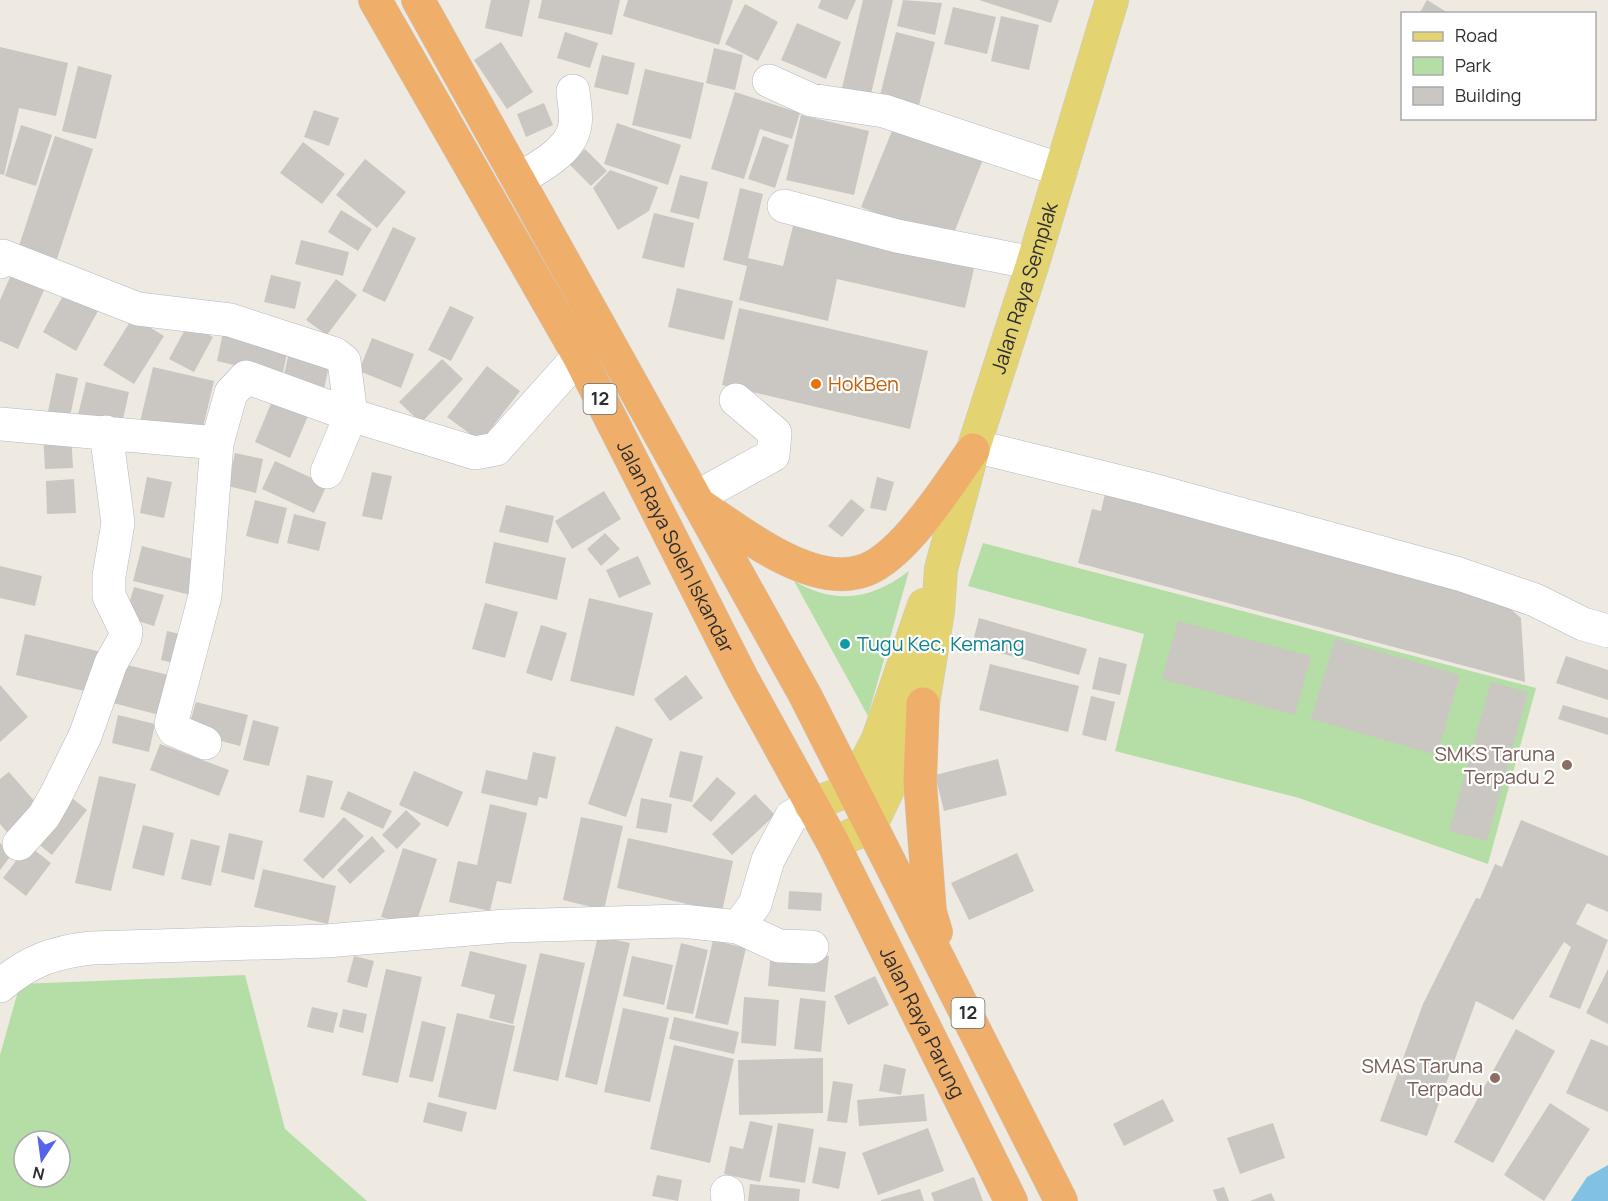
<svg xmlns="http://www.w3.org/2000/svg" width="1608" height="1201" font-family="Manrope,sans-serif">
<rect width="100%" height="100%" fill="#eeeae2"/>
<path fill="#b4dea5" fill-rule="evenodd" d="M983 543 1536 688 1488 864 1299 798 1115 751 1144 634 968 586Z
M909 571 868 716 794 581C835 605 871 600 909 571Z
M245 975 285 1129 367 1201H0V1055L20 984ZM24 1141H60V1177H24Z"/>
<path fill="#81c2e4" d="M1608 1165V1201H1571L1587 1177Z"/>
<path fill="#cac6c1" d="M491 0H530L522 37 485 28Z
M542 0H620L612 35 538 18Z
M628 0H733L719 45 623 16Z
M821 0H856L847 20 818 8Z
M863 0H893L871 94 842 88Z
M903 0 942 3 935 35 897 26Z
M979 0H1059L1051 23Z
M1427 0 1450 14H1419Z
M745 4 778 22 758 61 725 44Z
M953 7 996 17 987 54 944 44Z
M1001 16 1039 25 1029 70 991 61Z
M797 23 841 42 826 79 781 60Z
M565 32 598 43 590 68 557 58Z
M896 32 935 42 917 113 878 103Z
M501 42 533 92 507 109 474 60Z
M0 47 68 63 56 116 19 108 4 175 0 174Z
M714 48 743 55 735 90 706 83Z
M602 55 635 63 628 95 594 87Z
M78 66 112 75 96 139 62 131Z
M645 69 704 83 691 139 632 125Z
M735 92 800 113 792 139 760 129 744 179 711 169Z
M544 103 553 125 526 137 517 114Z
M314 110 339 118 329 146 304 137Z
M801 115 869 131 854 195 786 180Z
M896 121 984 157 950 243 861 207Z
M617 123 681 145 668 185 604 164Z
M21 125 52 135 36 186 5 176Z
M55 136 93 149 53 271 15 258Z
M763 136 789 145 775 188 748 179Z
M303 142 345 174 322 204 280 173Z
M585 149 607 171 591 186 569 164Z
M365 159 406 192 377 228 336 195Z
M610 170 658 187 649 211 618 230 593 188Z
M680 175 708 182 699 219 670 212Z
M740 188 763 194 748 258 783 266 794 222 975 264 965 308 837 279 828 321 739 300 747 266 723 260Z
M341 210 372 229 358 251 328 232Z
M654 213 694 223 684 268 642 258Z
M393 227 416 238 385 302 362 291Z
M301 240 349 252 343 276 295 264Z
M15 266 48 281 18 349 0 341V300Z
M271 275 301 282 295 309 264 302Z
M336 279 357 295 327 335 306 320Z
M677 288 733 301 724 340 668 327Z
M65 292 98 311 76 351 43 332Z
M450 306 474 317 451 361 428 350Z
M739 308 928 351 910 429 722 385Z
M133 317 164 336 134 384 103 365Z
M188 324 213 337 194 372 169 359Z
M224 328 289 344 282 377 217 361Z
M372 338 414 354 401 388 359 371Z
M290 348 331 357 324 389 283 379Z
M442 359 463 379 421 423 399 402Z
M487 366 520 391 481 442 447 417Z
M153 367 214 381 200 440 139 426Z
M56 373 78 378 68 426 46 421Z
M86 382 129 392 120 433 76 423Z
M272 401 308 416 290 458 255 442Z
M71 433 73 468 45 469 43 434Z
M235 453 263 459 256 493 228 486Z
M275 461 327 485 314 513 262 489Z
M372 472 392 476 382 520 362 516Z
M147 477 172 482 164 518 140 513Z
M877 477 894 482 886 511 870 508Z
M74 479 76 513 47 514 46 481Z
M1107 485 1487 589 1521 618 1525 682 1078 563 1092 509 1101 511Z
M604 491 621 519 572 549 555 521Z
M851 499 865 510 842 537 828 526Z
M255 500 287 508 278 544 246 536Z
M506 505 554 516 548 543 499 532Z
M294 514 326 522 319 551 287 543Z
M605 533 620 549 601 566 587 549Z
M494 542 566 558 557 600 485 583Z
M142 546 208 563 199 597 133 581Z
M638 556 651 584 619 598 606 570Z
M0 566 42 576 35 606 0 598Z
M134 587 164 595 154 626 125 617Z
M589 598 653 613 634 696 570 681Z
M485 603 518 612 505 658 472 649Z
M979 618 1087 649 1079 675 972 645Z
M1178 621 1311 656 1295 715 1162 679Z
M541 625 567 633 552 681 526 673Z
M167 631 188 636 182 665 161 660Z
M25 634 102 652 93 693 16 675Z
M1335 639 1460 675 1437 755 1311 719Z
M1566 656 1608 670V700L1556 683Z
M1099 657 1127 664 1120 695 1092 689Z
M123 664 181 678 171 718 113 703Z
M990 664 1079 686 1068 732 979 710Z
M686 675 703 698 670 721 654 699Z
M1491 682 1528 692 1487 841 1449 831Z
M0 685 28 717 0 742Z
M1091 696 1115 702 1106 741 1082 735Z
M196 702 248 715 240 746 187 732Z
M1563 705 1608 718V735L1558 719Z
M118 715 155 724 149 752 112 743Z
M253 720 279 727 269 766 243 760Z
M616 726 653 739 626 817 588 804Z
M160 744 229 770 219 796 150 770Z
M680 751 703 756 692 802 669 797Z
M533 752 556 757 547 799 539 797 537 806 481 793 486 770 527 780Z
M998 759 1007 795 944 811 935 775Z
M414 771 463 792 448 827 399 805Z
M9 772 43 811 12 838 0 824V779Z
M307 775 333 781 324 818 299 812Z
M99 776 136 784 111 891 75 883Z
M717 777 736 793 711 822 692 806Z
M348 791 392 811 383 829 340 809Z
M67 794 87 810 52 855 32 839Z
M755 794 775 815 732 855 712 834Z
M641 798 672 804 667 833 636 828Z
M490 804 527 813 511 884 497 881 490 911 449 902 458 861 477 865Z
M406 810 421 824 397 849 382 835Z
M344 817 364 836 323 879 303 860Z
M581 817 623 826 604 910 563 900Z
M1521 820 1608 856V912L1587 903 1576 924 1608 940 1580 1009 1549 997 1571 947 1564 942 1513 1020 1476 1001 1427 1136 1380 1121 1423 1004 1476 898 1480 899 1495 864 1502 867Z
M143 825 174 833 164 876 132 868Z
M229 833 263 841 254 880 221 872Z
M372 836 385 851 350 884 337 870Z
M628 838 733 861 722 912 617 888Z
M191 839 220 846 211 886 181 879Z
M0 843 13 853 0 870Z
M28 845 51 863 26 896 3 878Z
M403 848 437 859 415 927 381 917Z
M1017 853 1034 891 969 920 951 883Z
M263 869 336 886 328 924 254 907Z
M789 891 822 893 821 911 788 909Z
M598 936 630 943 597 1085 565 1077Z
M713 940 746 948 728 1025 695 1018Z
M681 943 708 950 693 1014 666 1009Z
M771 950 829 956 825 992 768 986Z
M470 951 527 965 513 1024 489 1018 495 995 461 986Z
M540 953 585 963 558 1081 513 1071Z
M354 956 374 961 367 988 347 982Z
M632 956 673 965 664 1005 623 996Z
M386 969 422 977 398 1083 362 1075Z
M1608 969V1024L1586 1013Z
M875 976 889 1005 848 1025 834 996Z
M744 997 779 1000 776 1046 741 1043Z
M800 998 826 1001 821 1052 794 1049Z
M312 1007 338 1013 333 1033 307 1027Z
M623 1008 669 1018 650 1102 604 1092Z
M343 1009 367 1014 363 1033 339 1027Z
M457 1013 515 1026 496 1110 438 1097Z
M674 1017 739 1032 734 1054 669 1039Z
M422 1021 446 1027 433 1082 409 1077Z
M1516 1029 1555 1051 1493 1163 1454 1142Z
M1591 1039 1608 1046V1112L1566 1093Z
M674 1045 734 1059 710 1163 650 1149Z
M823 1058V1113L739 1115 738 1060Z
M884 1064 906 1069 901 1095 879 1091Z
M833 1081 853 1084 847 1123 827 1121Z
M924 1094 927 1121 859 1126 857 1100Z
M1163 1099 1174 1121 1124 1146 1113 1124Z
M428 1102 467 1112 462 1132 423 1122Z
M1550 1103 1590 1129 1544 1201 1504 1175Z
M750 1121 773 1126 760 1182 724 1174 730 1146 743 1149Z
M778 1123 814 1129 805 1183 769 1177Z
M1273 1123 1285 1158 1240 1174 1227 1138Z
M928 1128 944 1171 878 1195 862 1153Z
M819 1147 846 1152 839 1189 812 1183Z
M657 1175 682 1180 678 1201 652 1196Z
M974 1177 983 1201H934L931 1193Z
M750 1184 800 1189 799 1201H748Z
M1224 1187 1229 1201H1217L1213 1190Z
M920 1189 924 1201H881V1200Z
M1271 1193 1275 1201H1250Z"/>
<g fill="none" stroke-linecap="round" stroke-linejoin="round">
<g stroke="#b5b7c0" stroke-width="34">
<path id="minor" d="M769 81 811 100 884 111 1061 170
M518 180C538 167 571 152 575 125 577 114 574 102 573 91
M784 206 897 236 1033 263
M0 262 3 256 138 309 230 320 335 354 344 361 351 415 327 472
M0 424 217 443 231 393 246 377 351 415 475 453 496 449 579 356
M974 446 1145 488 1459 574 1535 600 1583 624 1608 631
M695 498 773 455 775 433 736 400
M205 743 174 730 171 724 205 596 217 443
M19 844 44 816 56 795 85 736 111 663 125 638 126 631 109 596V576L118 523 106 432
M738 927 779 946 812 947
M0 986C28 961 55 952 91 948L326 941 506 926 682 921 738 927 755 904 768 860 791 817 811 805
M727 1192 728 1201"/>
</g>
<g stroke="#c9c9c9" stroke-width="34">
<g id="major">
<path d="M811 805 852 789 878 739 924 605"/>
<path id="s1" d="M833 843 870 827 904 756 923 704 938 611 941 569 974 446 1033 263 1112 0"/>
</g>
</g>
<g stroke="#c9c9c9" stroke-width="34">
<g id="highway">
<path id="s2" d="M375 0 579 356 742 678 833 843 1011 1201"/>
<path d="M418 0 805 695 1061 1201"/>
<path d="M703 507C727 523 751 541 776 554 800 567 832 579 859 572 901 562 948 485 973 450"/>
<path d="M923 704 920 782 930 912 936 932"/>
</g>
</g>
<use href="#minor" stroke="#fff" stroke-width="33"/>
<use href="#major" stroke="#e4d371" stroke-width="33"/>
<use href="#highway" stroke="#efaf6b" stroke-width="33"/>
</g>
<circle fill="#e8710a" stroke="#fff" stroke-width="2" cx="816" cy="384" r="6"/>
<circle fill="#0f9aa8" stroke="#fff" stroke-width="2" cx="845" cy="644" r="6"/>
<g fill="#8d6e63" stroke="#fff" stroke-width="2">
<circle cx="1567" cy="765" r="6"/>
<circle cx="1495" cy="1078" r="6"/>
</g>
<g text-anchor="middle" stroke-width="4.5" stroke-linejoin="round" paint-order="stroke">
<g fill="#fff" stroke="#6d6d6d" stroke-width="1.5">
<rect x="583.5" y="384" width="33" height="30" rx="4.5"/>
<rect x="951.5" y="998" width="33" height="30" rx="4.5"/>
</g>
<g font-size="18" font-weight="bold" fill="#2e2e2e">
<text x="600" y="405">12</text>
<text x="968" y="1019">12</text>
</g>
<g font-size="20" fill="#2e2e2e" stroke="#fff">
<text dy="7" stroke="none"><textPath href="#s1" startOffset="604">Jalan Raya Semplak</textPath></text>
<text dy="7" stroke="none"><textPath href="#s2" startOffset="624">Jalan Raya Soleh Iskandar</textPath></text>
<text dy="7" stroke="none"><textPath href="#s2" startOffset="1160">Jalan Raya Parung</textPath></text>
</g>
<g font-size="20" fill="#c56008" stroke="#fff" text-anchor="start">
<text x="828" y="391">HokBen</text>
</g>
<g font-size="20" fill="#0d838f" stroke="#fff" text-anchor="start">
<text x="857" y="651">Tugu Kec, Kemang</text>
</g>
<g font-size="20" fill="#785e54" stroke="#fff" text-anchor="end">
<text x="1555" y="761">SMKS Taruna<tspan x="1555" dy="23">Terpadu 2</tspan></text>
<text x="1483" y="1073">SMAS Taruna<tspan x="1483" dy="23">Terpadu</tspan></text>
</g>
</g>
<rect x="1401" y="12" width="195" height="108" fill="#ffffff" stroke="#ababab" stroke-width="1.5"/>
<rect x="1413" y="32" width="30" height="9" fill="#e4d371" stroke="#ababab" stroke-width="1.5"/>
<text x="1455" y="42" font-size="18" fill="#2e2e2e">Road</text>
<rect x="1413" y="57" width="30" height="18" fill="#b4dea5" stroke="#ababab" stroke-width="1.5"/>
<text x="1455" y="72" font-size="18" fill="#2e2e2e">Park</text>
<rect x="1413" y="87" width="30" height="18" fill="#cac6c1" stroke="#ababab" stroke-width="1.5"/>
<text x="1455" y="102" font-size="18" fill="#2e2e2e">Building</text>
<g transform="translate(42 1159) rotate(193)"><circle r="28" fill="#ffffff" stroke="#ababab" stroke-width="1.5"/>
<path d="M0-4.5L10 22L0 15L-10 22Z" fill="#5463e9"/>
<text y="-9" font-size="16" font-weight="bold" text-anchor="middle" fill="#2e2e2e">N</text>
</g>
</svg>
